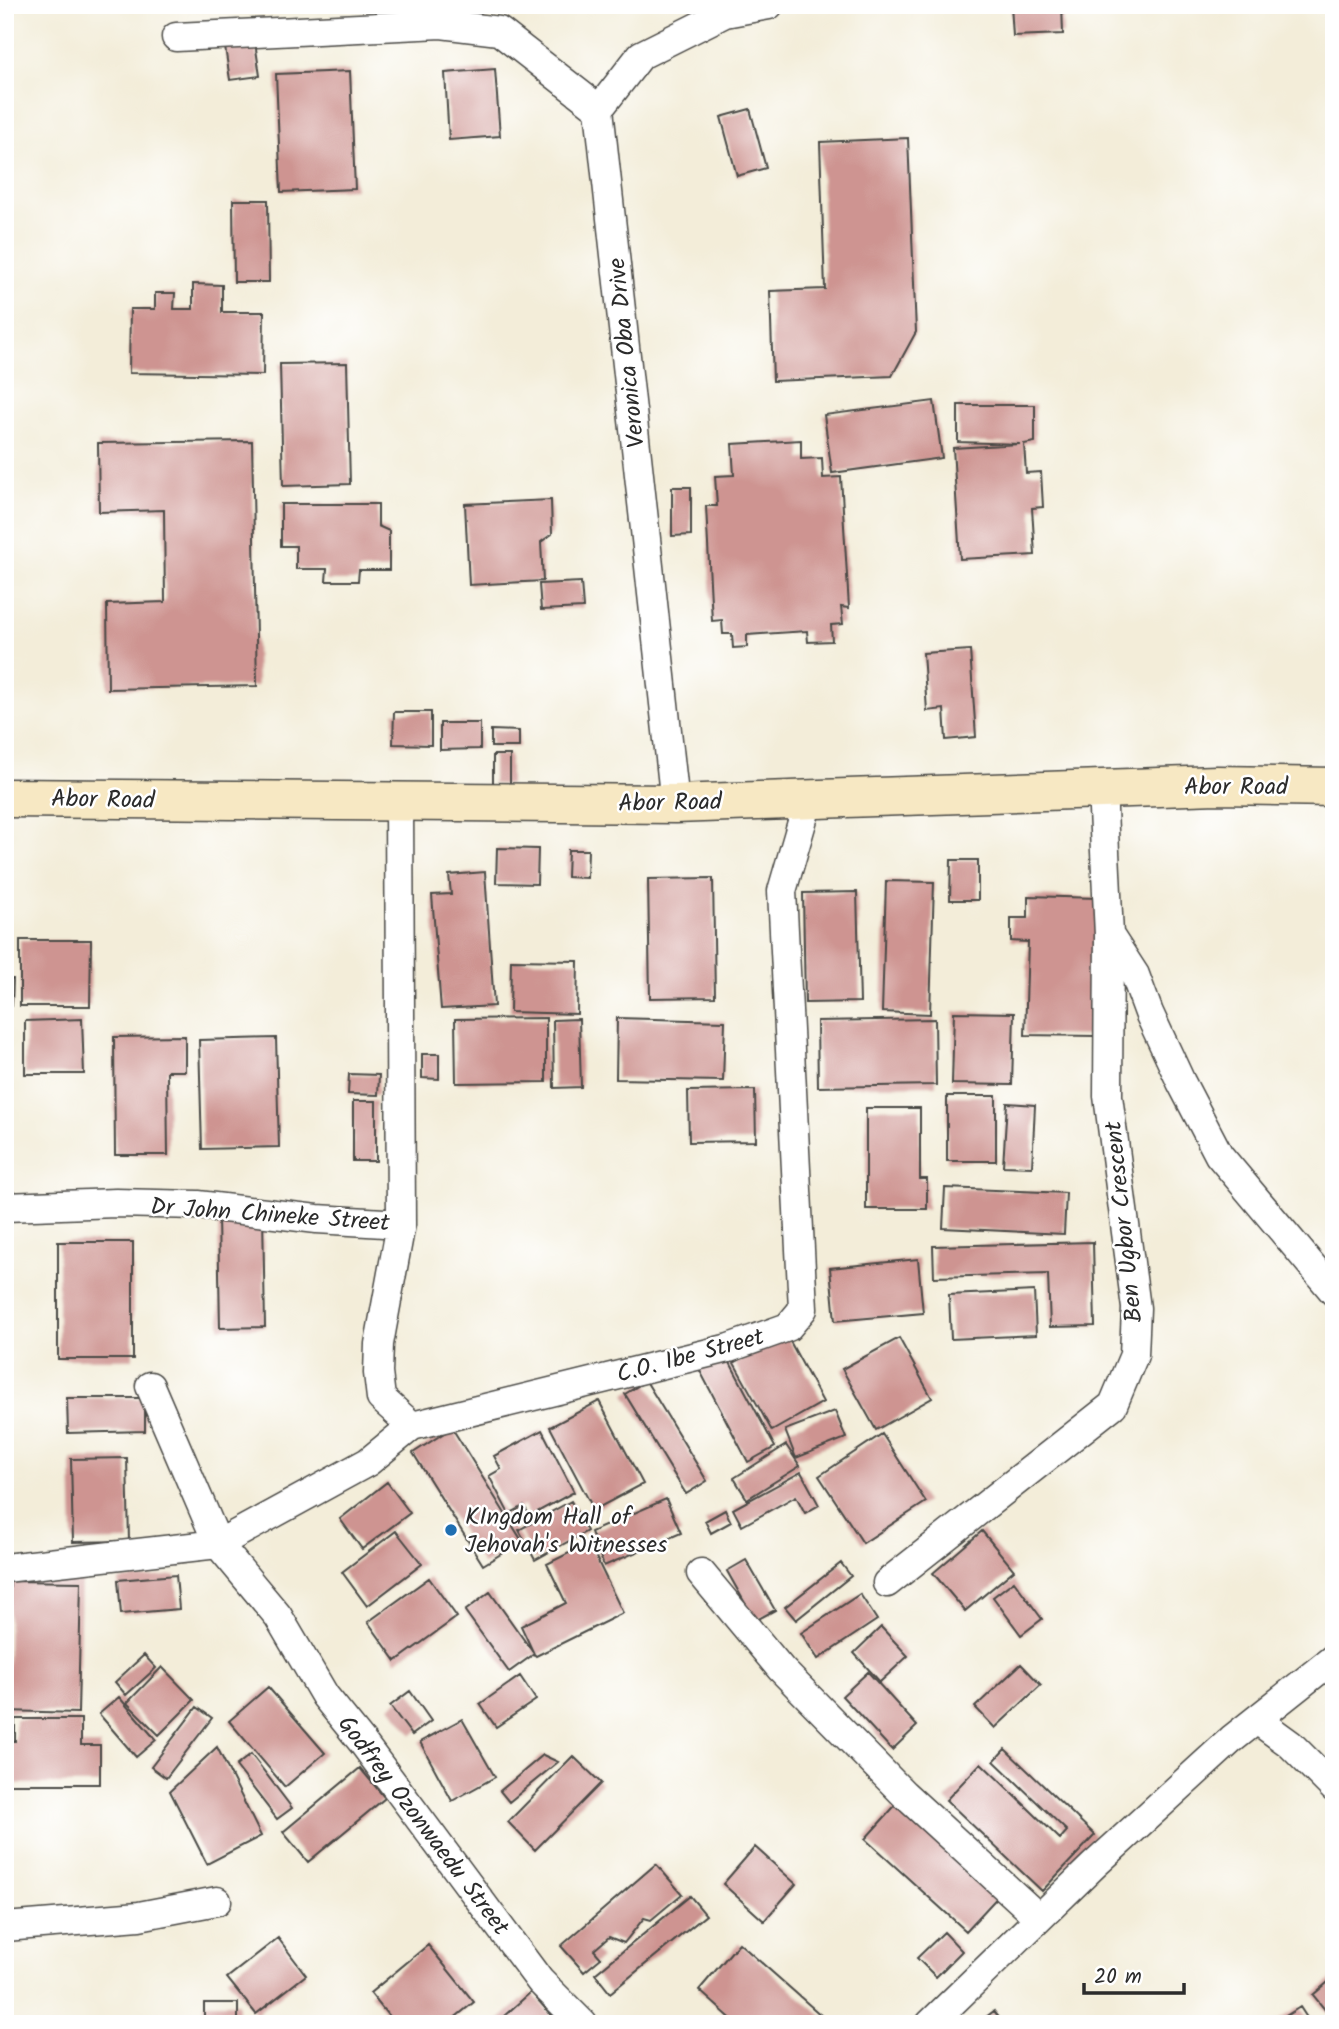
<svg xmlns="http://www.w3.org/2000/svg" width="1339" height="2029" font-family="Kalam,sans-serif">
<rect width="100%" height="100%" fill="#fff"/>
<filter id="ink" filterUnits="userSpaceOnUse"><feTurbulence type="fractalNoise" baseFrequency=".0143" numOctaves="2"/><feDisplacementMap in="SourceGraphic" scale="14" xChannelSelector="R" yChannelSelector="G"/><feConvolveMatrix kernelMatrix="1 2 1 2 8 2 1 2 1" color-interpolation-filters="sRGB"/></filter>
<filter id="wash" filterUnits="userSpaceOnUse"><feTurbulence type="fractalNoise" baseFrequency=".00686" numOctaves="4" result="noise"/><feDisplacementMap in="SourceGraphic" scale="28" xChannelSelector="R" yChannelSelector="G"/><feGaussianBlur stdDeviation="1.57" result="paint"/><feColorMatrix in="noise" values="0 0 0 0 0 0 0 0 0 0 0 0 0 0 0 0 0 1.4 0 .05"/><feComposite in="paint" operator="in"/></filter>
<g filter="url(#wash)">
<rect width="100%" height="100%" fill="#f3edd9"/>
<g id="blocks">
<path fill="#ce9491" d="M1011 5H1062L1063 34 1013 36Z
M255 42 260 76 230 80 225 47Z
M495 69 500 136 449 140 445 73Z
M350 71 355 189 281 192 276 74Z
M750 109 766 168 737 176 721 117Z
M908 138 916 332 892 376 773 381 770 291 825 289 820 142Z
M233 200H268L269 282H234Z
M193 284 222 285V312H264L263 375 129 373 130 309H155V293H175L174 309H193Z
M347 363 350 484 283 486 280 364Z
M934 401 942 458 832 473 824 415Z
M958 405H1035V442L1024 444 1026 473 1041 472 1043 507 1032 508 1035 555 960 559 953 448 1020 444 958 442Z
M801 440V459L822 458 823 478 841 477 849 608 841 607 843 624 831 625 832 641 808 642 807 631 747 635V647L733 648 732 634H723L722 620 712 621 706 506H717L715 476 734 475 732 444Z
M252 441 257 686 108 689 107 604 165 602 164 510 99 512 98 443Z
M672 487H691V535L672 536Z
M551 500 552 534 541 542 543 581 469 585 465 504Z
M281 504H378V526L389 531V570H359L358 581H326L327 569H296V546H281Z
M581 582 583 608 541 610 539 584Z
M970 650 976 737 946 740 944 709 927 711 923 653Z
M394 712H431V745L393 744Z
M440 723H480V749L440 750Z
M491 730 519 731V747H491Z
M493 755H510V785L493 784Z
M497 848 538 849 537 884 496 883Z
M568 850H588L587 878 567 877Z
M951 860H978V900H950Z
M485 872 494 1006 441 1009 432 895 451 894 449 875Z
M713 878 715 997 650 998 648 879Z
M886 881 934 882 930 1014 882 1012Z
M857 892 860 1002 805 1003 803 893Z
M1028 896 1098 898 1095 1036 1025 1035 1028 942 1011 941V918H1028Z
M20 940H91L90 1006H20Z
M511 960 578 961 577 1014 510 1012Z
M5 979H13L12 1006H5Z
M954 1012 1014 1013 1012 1085 952 1084Z
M546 1018V1082L456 1083 455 1019Z
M617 1018 725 1021 723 1081 616 1079Z
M82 1019 84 1074H25V1021Z
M579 1019 581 1087 554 1088 553 1020Z
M935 1019 936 1085 818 1087 817 1021Z
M185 1036V1071H167L168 1155H115L114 1037Z
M276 1038 279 1147 202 1149 199 1040Z
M422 1054H439V1079L422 1078Z
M349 1074 379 1075 378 1095 348 1094Z
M755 1090 756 1141 689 1142 688 1091Z
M947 1096H996V1161H947Z
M353 1101H376V1161H353Z
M1007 1103 1035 1105 1032 1167 1003 1166Z
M866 1108H920V1179H927V1209H866Z
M945 1188 1066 1193 1064 1234 943 1228Z
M263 1215 265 1327 220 1328 218 1216Z
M58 1242H133V1359H58Z
M1093 1242 1095 1326 1050 1327 1048 1274 934 1277 933 1246Z
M918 1259 923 1313 835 1321 830 1268Z
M1034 1291 1036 1335 951 1339 949 1295Z
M786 1334 823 1402 772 1431 734 1363Z
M899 1338 932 1398 876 1430 842 1369Z
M726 1355 775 1447 748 1462 699 1369Z
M646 1381 707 1481 686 1494 625 1394Z
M67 1398H145V1431L68 1433Z
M599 1401 643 1484 594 1510 550 1427Z
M835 1411 846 1438 796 1458 785 1430Z
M452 1428 522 1541 483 1565 413 1453Z
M542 1430 574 1492 530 1516 524 1506 509 1514 489 1476 501 1469 494 1456Z
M882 1434 926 1502 863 1543 819 1476Z
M786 1445 800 1466 747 1499 734 1478Z
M127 1458 129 1541 73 1542 71 1459Z
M801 1472 819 1505 805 1513 796 1496 742 1526 733 1509Z
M387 1482 410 1513 362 1549 340 1519Z
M666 1499 681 1533 604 1566 591 1532Z
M571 1501 587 1531 535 1560 519 1530Z
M725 1510 731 1522 711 1533 705 1521Z
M396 1531 422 1564 367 1606 342 1572Z
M982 1531 1014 1570 965 1611 933 1573Z
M589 1543 623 1613 536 1656 534 1654 509 1672 465 1611 490 1592 534 1654 521 1626 566 1603 547 1564Z
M746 1560 775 1610 755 1621 727 1571Z
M841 1563 851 1576 796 1620 785 1607Z
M176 1575 179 1609 121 1614 118 1580Z
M429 1578 457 1617 396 1661 368 1622Z
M10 1581 81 1582 78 1713 6 1711Z
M1014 1581 1042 1619 1021 1635 993 1597Z
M860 1594 877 1620 818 1659 801 1633Z
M881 1627 908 1656 880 1682 854 1653Z
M144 1655 156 1668 126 1695 115 1682Z
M1021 1664 1041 1685 995 1728 975 1707Z
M162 1667 194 1700 159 1735 127 1703Z
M868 1672 917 1726 892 1750 842 1696Z
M520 1676 536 1700 496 1727 480 1704Z
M268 1687 325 1753 285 1787 229 1721Z
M410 1691 431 1721 412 1735 390 1706Z
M119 1697 156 1740 136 1757 99 1714Z
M197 1707 212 1718 166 1778 151 1767Z
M15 1719H81V1745H100V1784H5V1741H15Z
M462 1719 495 1777 452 1801 420 1742Z
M217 1747 261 1836 207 1864 170 1791Z
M1005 1749 1095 1835 1042 1891 946 1800 981 1763 1060 1839 1067 1831 994 1761Z
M251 1754 292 1808 277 1819 236 1766Z
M543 1755 558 1762 509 1802 500 1791Z
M573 1756 601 1783 535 1850 508 1822Z
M360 1768 385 1798 308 1862 283 1832Z
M902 1798 1003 1891 966 1931 865 1839Z
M755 1847 796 1884 764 1921 723 1884Z
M656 1864 682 1894 651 1920 644 1918 624 1943 609 1937 594 1950 601 1958 584 1972 561 1946Z
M690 1896 706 1915 610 1993 595 1974Z
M944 1932 962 1951 936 1977 917 1958Z
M278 1938 306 1975 256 2014 227 1978Z
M739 1943 831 2024H737L699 1990Z
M428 1945 474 2002 447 2024H395L370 1993Z
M1334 1977V2021L1313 1995Z
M531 1992 559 2024H495Z
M204 2003H238V2024H204Z
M1300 2007 1311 2024H1273Z
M994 2011 1004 2024H977Z"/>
</g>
</g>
<g filter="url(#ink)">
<use href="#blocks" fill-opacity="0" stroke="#494845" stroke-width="2"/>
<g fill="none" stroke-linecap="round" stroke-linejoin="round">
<g stroke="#494845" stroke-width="31">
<path id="street" d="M176 37 441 24 499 31 599 109
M399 802 401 1224
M675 804 599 109 641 55 725 13 769 5
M1109 935 1135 975 1149 1013 1181 1082 1219 1155 1334 1292
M5 1207 116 1203 198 1205 317 1219 401 1224 379 1344 378 1373 381 1398 412 1426
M150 1386 218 1544 278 1616 325 1696 363 1743 540 1981 583 2024
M5 1568 218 1544 368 1462 412 1426 729 1348 788 1327 803 1309 782 891 809 798
M701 1573 781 1669 904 1794 1039 1918
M887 1583 1113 1405 1134 1355 1136 1308 1108 1096 1109 935 1102 789
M1257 1720 1290 1744 1334 1788
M5 1927 139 1916 217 1901
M930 2024 1093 1866 1232 1739 1334 1658"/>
</g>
<g stroke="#494845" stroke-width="41">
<path id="secondary" d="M5 798 675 804 1217 785 1334 787"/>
</g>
<use href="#street" stroke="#fff" stroke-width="28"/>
<use href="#secondary" stroke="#f7e8c3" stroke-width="38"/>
</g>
</g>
<circle fill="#1f6fb2" stroke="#fff" stroke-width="2.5" cx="451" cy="1530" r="7"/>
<g text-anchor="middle" stroke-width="5" stroke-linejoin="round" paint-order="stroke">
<g font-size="24" fill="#2b2b2b" stroke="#fff">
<text transform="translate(626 353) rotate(-96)" y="8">Veronica Oba Drive</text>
<text x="1236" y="794">Abor Road</text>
<text transform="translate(103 799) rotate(1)" y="8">Abor Road</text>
<text transform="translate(670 802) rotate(-1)" y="8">Abor Road</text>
<text transform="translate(270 1214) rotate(4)" y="8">Dr John Chineke Street</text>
<text transform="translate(1123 1222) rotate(-96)" y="8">Ben Ugbor Crescent</text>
<text transform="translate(690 1355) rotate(-15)" y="8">C.O. Ibe Street</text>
<text transform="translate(424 1825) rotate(53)" y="8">Godfrey Ozonwaedu Street</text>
</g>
<g font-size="24" fill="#2b2b2b" stroke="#fff" text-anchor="start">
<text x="465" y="1524">KIngdom Hall of<tspan x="465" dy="28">Jehovah's Witnesses</tspan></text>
</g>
</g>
<rect width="1339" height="2029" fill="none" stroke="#fff" stroke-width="28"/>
<path d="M1084 1983v10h100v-10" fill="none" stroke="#2b2b2b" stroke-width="3.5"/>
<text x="1094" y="1983" font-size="21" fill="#2b2b2b" stroke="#ffffff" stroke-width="5" paint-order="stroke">20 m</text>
</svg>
